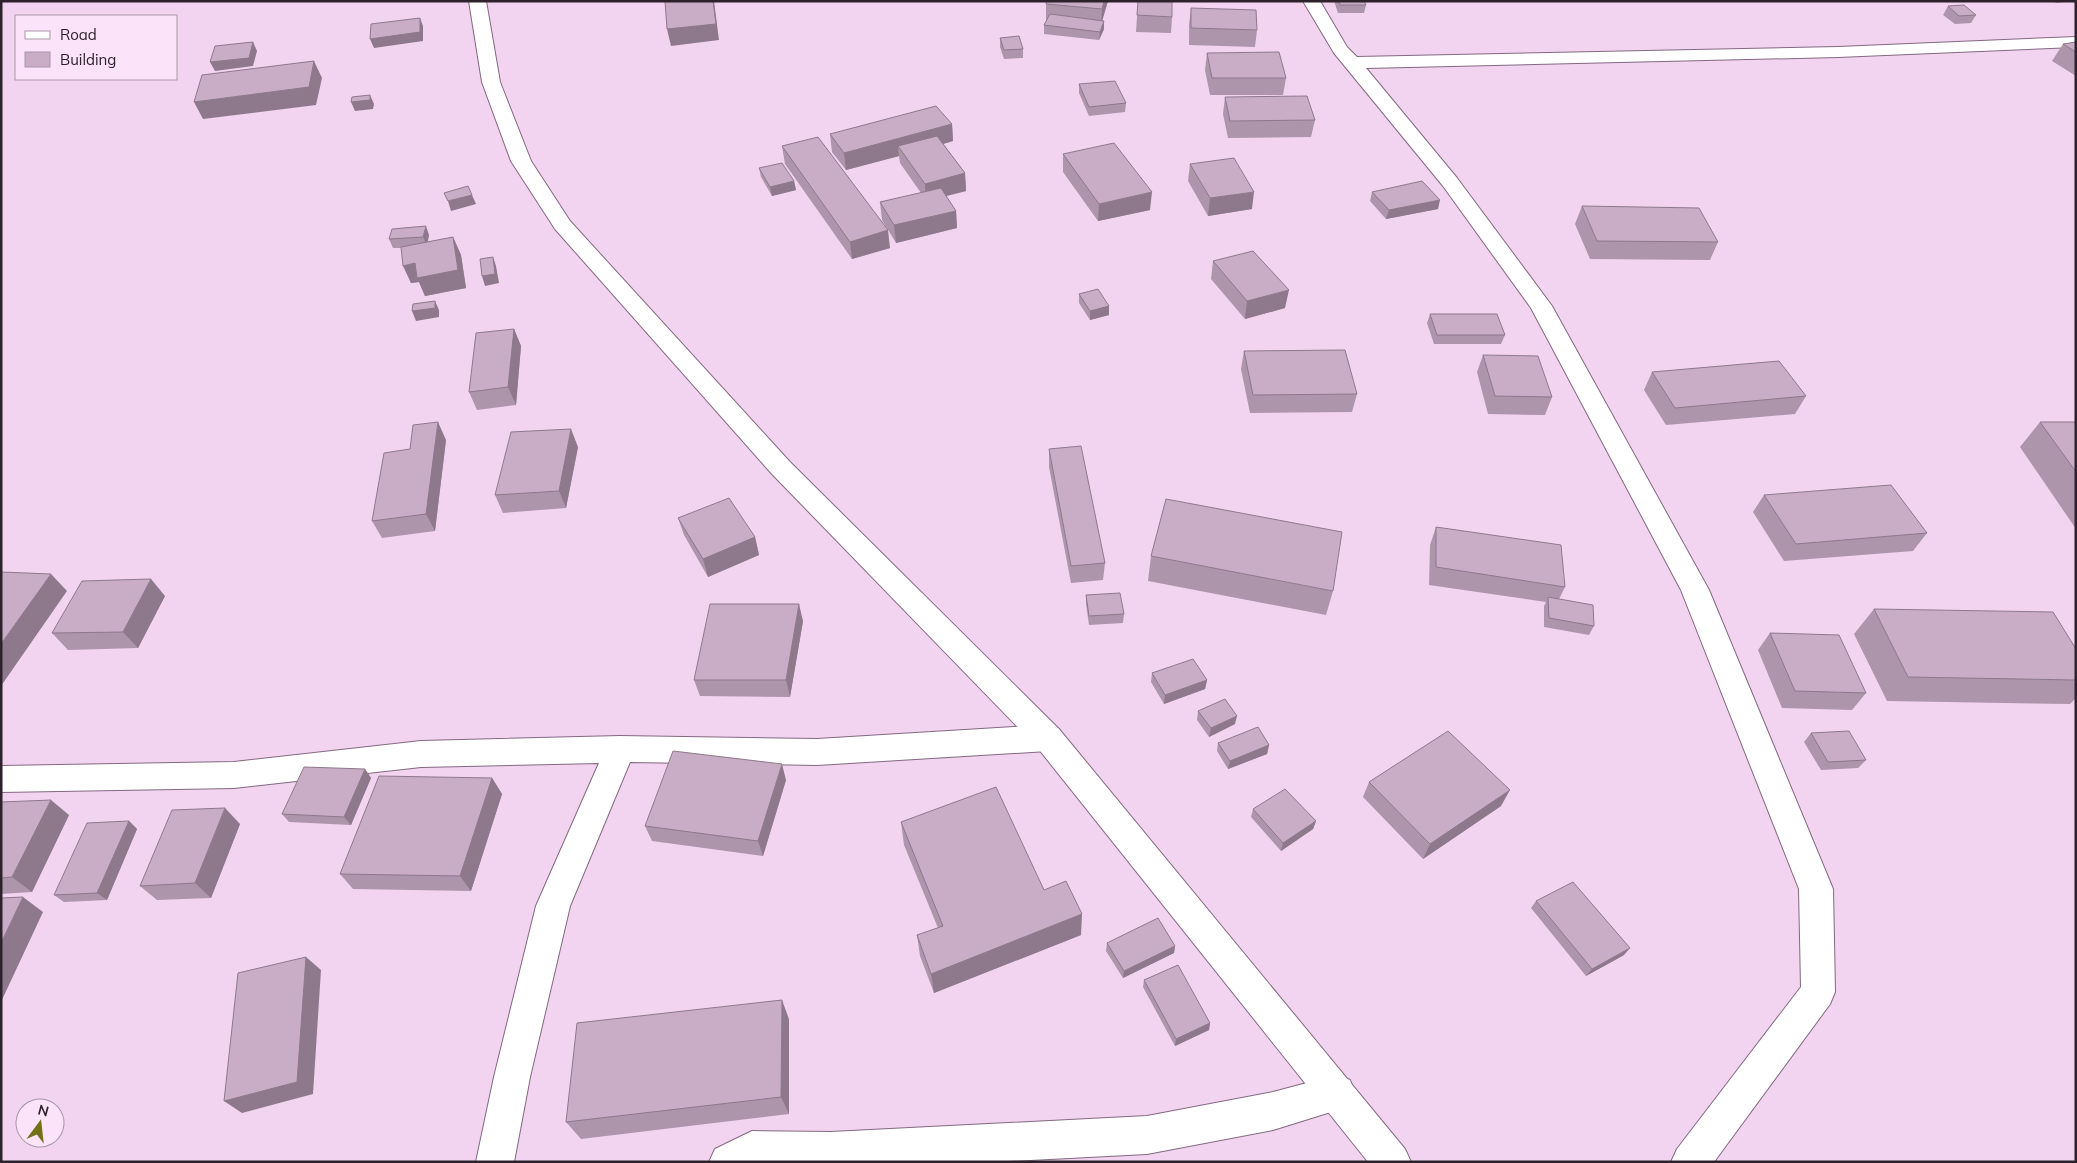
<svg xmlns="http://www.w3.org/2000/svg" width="2077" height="1163" font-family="Mulish,sans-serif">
<rect width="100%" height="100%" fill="#f2d4f0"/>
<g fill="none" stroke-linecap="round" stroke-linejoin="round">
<g stroke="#836982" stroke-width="2">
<path id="street" d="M1303 1H1320L1347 47 1357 57 1838 47 2076 37V47L1838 57 1366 68 1457 178 1552 306 1709 590 1833 889 1835 992 1830 1004 1714 1162H1671L1677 1149 1801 987 1799 889 1681 590 1531 308 1443 186 1334 53Z
M1048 725 1059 729 1063 738 1059 747 1048 751 817 765 630 762 570 906 530 1077 514 1162H476L494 1077 536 906 599 763 421 767 234 788 1 792V766L234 762 421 741 620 736 817 739Z
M1337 1075 1350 1080 1355 1093 1350 1106 1273 1130 1147 1154 990 1162H709L715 1149 752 1131 831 1132 1147 1116 1273 1092Z"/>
</g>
<g stroke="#836982" stroke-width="2">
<path id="secondary" d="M469 1H486L500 82 531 161 570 221 790 462 1059 729 1405 1149 1411 1162H1368L1037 747 772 474 555 229 511 161 482 82Z"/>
</g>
<use href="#street" fill="#fff" fill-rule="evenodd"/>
<use href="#secondary" fill="#fff" fill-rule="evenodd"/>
</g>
<path fill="#ad95ab" d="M1047 1H1108L1102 20 1104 29 1099 40 1044 34V25L1046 21V4Z
M1138 1 1172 17 1171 33 1136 32Z
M1334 1H1364L1366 5 1364 13H1338Z
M2054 1H2072L2056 3Z
M1948 6 1976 15 1971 23 1955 24 1943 15Z
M1191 8 1257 30 1255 47 1189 45V25Z
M1000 38 1023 49V58L1004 59 1000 47Z
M2076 42V76L2052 61 2063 44Z
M1207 53 1286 78 1283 95H1210L1205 70Z
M1079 84 1126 103 1125 112 1089 116 1079 93Z
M1225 97 1315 120 1311 137 1228 138 1223 114Z
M952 124 953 141 943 144 965 173 966 191 946 196 956 211 957 228 896 243 882 220 880 202 921 193 900 163 899 156 846 170 832 152 830 134Z
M782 146 890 248 852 259 785 164Z
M1063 154 1150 210 1098 221 1063 172Z
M1190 164 1252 209 1208 216 1188 181Z
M759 168 794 181 796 190 772 196 761 177Z
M1372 192 1438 209 1386 219 1370 201Z
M1582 206 1718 242 1710 260 1590 259 1575 224Z
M429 235 427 242 453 237 461 255 466 288 425 296 419 282 411 283 401 248H393L389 239Z
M1213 261 1285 308 1245 319 1211 279Z
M1079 294 1109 306V315L1090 320 1079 303Z
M1430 314 1505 335 1501 344H1434L1427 323Z
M514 329 521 346 516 405 477 410 469 392Z
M1244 351 1357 394 1352 412 1250 413 1241 369Z
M1483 355 1552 397 1545 415 1488 414 1477 372Z
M1652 372 1806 396 1795 414 1666 425 1644 390Z
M2040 422H2076V529L2020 447Z
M446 440 435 531 382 538 372 521 410 449Z
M578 447 566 508 503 513 495 495Z
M1049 449 1105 563 1103 580 1071 583 1049 467Z
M1764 495 1927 533 1913 551 1784 561 1753 512Z
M678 518 755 537 759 555 708 577 684 535Z
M1436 527 1565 587 1559 599 1594 626 1589 635 1544 627V606L1546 602 1429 585 1430 545Z
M1151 556 1333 591 1326 615 1148 581Z
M1086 595 1124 614 1123 623 1089 625 1086 604Z
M165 596 138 648 68 650 52 633Z
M1874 609 2076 649V698L2070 704 1887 701 1854 634Z
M803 621 790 697 700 696 694 680Z
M1770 633 1866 693 1852 710 1782 708 1758 650Z
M1152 673 1207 680 1205 689 1164 704 1151 682Z
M1198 711 1235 724 1209 737 1197 720Z
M1811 733 1866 760 1858 768 1821 770 1804 742Z
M1218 743 1269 745 1267 754 1228 769 1217 751Z
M365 769 371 778 351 825 289 822 282 814Z
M492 778 502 794 471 891 353 889 340 874Z
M786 780 763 856 652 841 645 826Z
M1369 782 1501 806 1423 859 1363 797Z
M1 802 69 815 32 892 1 894Z
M1253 809 1316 821 1313 829 1281 851 1251 817Z
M129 821 137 829 107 900 64 902 54 895Z
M901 822 1044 890 1081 935 934 993 920 956 917 935 938 928 904 845Z
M240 824 211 898 157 900 140 886Z
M1536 901 1624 955 1586 976 1531 908Z
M1107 943 1175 946 1174 953 1123 978 1106 951Z
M1144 980 1210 1023 1209 1030 1175 1046 1143 987Z
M789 1019V1114L581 1139 566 1122Z"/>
<path fill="#8d798b" d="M713 1H714L719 40 671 46 667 29Z
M1104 1H1108L1101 25 1102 9Z
M420 18 423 26V41L374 48 370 39Z
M1104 21V29L1099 40 1100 32Z
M253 42 257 51 253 66 215 71 210 62Z
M314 61 322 78 316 105 203 119 194 102Z
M370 95 374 104 373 109 355 111 351 102Z
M952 124 953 141 905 155 898 146 899 156 846 170 844 153Z
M965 173 966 191 926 201 925 184Z
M794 181 796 190 772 196 770 187Z
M1152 192 1150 210 1098 221 1099 204Z
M1254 192 1252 209 1208 216 1210 198Z
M472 195 476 204 451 211 448 201Z
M1440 200 1438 209 1386 219 1389 210Z
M956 211 957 228 896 243 894 225Z
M426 226 429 235 427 246 423 237Z
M888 230 890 248 852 259 850 242Z
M453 237 461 255 466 288 425 296 419 282 411 283 403 266Z
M493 257 496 266 499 283 485 286 482 276Z
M1289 290 1285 308 1245 319 1247 301Z
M435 301 439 310V317L416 321 412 311Z
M1109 306V315L1090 320V311Z
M514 329 521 346 516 405 508 387Z
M438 422 446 440 435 531 426 514Z
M571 429 578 447 566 508 559 491Z
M755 537 759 555 708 577 703 559Z
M51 574 67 591 1 686V644Z
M151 579 165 596 138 648 123 632Z
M799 604 803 621 790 697 786 680Z
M1207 680 1205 689 1164 704 1165 695Z
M1237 716 1235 724 1209 737 1211 728Z
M1269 745 1267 754 1228 769 1230 761Z
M782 764 786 780 763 856 758 841Z
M365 769 371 778 351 825 344 817Z
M492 778 502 794 471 891 460 876Z
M1510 790 1501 806 1423 859 1430 844Z
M51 800 69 815 32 892 12 877Z
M225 808 240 824 211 898 195 883Z
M129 821 137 829 107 900 97 893Z
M1316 821 1313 829 1281 851 1283 843Z
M23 897 43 912 1 1002V943Z
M1082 914 1081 935 934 993 931 974Z
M1175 946 1174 953 1123 978 1124 971Z
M1630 948 1624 955 1586 976 1592 969Z
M306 957 321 970 313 1094 242 1113 224 1101Z
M782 1000 789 1019V1114L781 1097Z
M1210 1023 1209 1030 1175 1046 1176 1039Z"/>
<path fill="#c9adc7" stroke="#8d798b" d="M665 1H713L716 24 667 29Z
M1047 1H1104L1102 9 1046 4Z
M1138 1H1172V17L1137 15Z
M1339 1H1364L1366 5H1340Z
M1964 5 1976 15 1959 16 1948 6Z
M1191 8 1256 10 1257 30 1191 28Z
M1050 14 1104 21 1100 32 1044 25Z
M420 18V32L370 39 371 24Z
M1019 36 1023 49 1004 50 1000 38Z
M253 42 249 58 210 62 215 46Z
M2076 42V52L2063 44Z
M1279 52 1286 78H1212L1207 53Z
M314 61 309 87 194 102 202 75Z
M1115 81 1126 103 1089 107 1079 84Z
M370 95V100L351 102 352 97Z
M1307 96 1315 120 1230 121 1225 97Z
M936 106 952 124 844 153 830 134Z
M937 136 965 173 925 184 898 146Z
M818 137 888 230 850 242 782 146Z
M1114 143 1152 192 1099 204 1063 154Z
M1234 158 1254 192 1210 198 1190 164Z
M782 163 794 181 770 187 759 168Z
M1422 181 1440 200 1389 210 1372 192Z
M468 186 472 195 448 201 444 193Z
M941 188 956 211 894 225 880 202Z
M1582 206 1699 208 1718 242 1597 241Z
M426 226 423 237 389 239 392 229Z
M453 237 458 270 417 278 415 263 403 266 401 247Z
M1253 251 1289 290 1247 301 1213 261Z
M493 257 495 274 482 276 480 259Z
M1098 289 1109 306 1090 311 1079 294Z
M435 301V308L412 311 413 304Z
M1430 314H1497L1505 335H1437Z
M514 329 508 387 469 392 476 333Z
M1345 350 1357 394 1253 395 1244 351Z
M1483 355 1538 356 1552 397 1495 396Z
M1779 361 1806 396 1675 408 1652 372Z
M438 422 426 514 372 521 384 453 410 449 413 425Z
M2040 422H2076V472Z
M571 429 559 491 495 495 511 432Z
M1081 446 1105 563 1071 566 1049 449Z
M1891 485 1927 533 1796 544 1764 495Z
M729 498 755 537 703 559 678 518Z
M1166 499 1342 532 1333 591 1151 556Z
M1436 527 1561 545 1565 587 1436 567Z
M1 572 51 574 1 644Z
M151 579 123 632 52 633 82 581Z
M1120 593 1124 614 1089 616 1086 595Z
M1548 597 1593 605 1594 626 1549 618Z
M710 604H799L786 680H694Z
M1874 609 2053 612 2076 649V680L1908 677Z
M1770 633 1839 635 1866 693 1795 691Z
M1193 659 1207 680 1165 695 1152 673Z
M1225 699 1237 716 1211 728 1198 711Z
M1258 727 1269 745 1230 761 1218 743Z
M1448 731 1510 790 1430 844 1369 782Z
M1849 731 1866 760 1828 762 1811 733Z
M673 751 782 764 758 841 645 826Z
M304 767 365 769 344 817 282 814Z
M379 776 492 778 460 876 340 874Z
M996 787 1044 890 1066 881 1082 914 931 974 917 935 943 926 901 822Z
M1285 789 1316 821 1283 843 1253 809Z
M51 800 12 877 1 878V802Z
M225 808 195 883 140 886 172 810Z
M129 821 97 893 54 895 87 823Z
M1573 882 1630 948 1592 969 1536 901Z
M23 897 1 943V898Z
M1158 918 1175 946 1124 971 1107 943Z
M306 957 297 1082 224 1101 238 973Z
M1178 965 1210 1023 1176 1039 1144 980Z
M782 1000 781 1097 566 1122 577 1023Z"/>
<rect width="2077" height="1163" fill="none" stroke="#2d222c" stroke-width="5"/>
<rect x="15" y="15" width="162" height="65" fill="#fbe3fa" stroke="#a996a8"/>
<rect x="25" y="31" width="25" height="8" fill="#ffffff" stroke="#a996a8"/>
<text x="60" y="40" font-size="15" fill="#2d222c">Road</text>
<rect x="25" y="52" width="25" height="15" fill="#c9adc7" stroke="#a996a8"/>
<text x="60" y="65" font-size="15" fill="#2d222c">Building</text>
<g transform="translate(40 1123) rotate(15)"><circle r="24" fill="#fbe3fa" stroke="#a996a8"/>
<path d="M0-4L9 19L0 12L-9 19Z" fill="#717115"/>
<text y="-8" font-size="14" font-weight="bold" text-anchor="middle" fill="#2d222c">N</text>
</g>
</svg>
